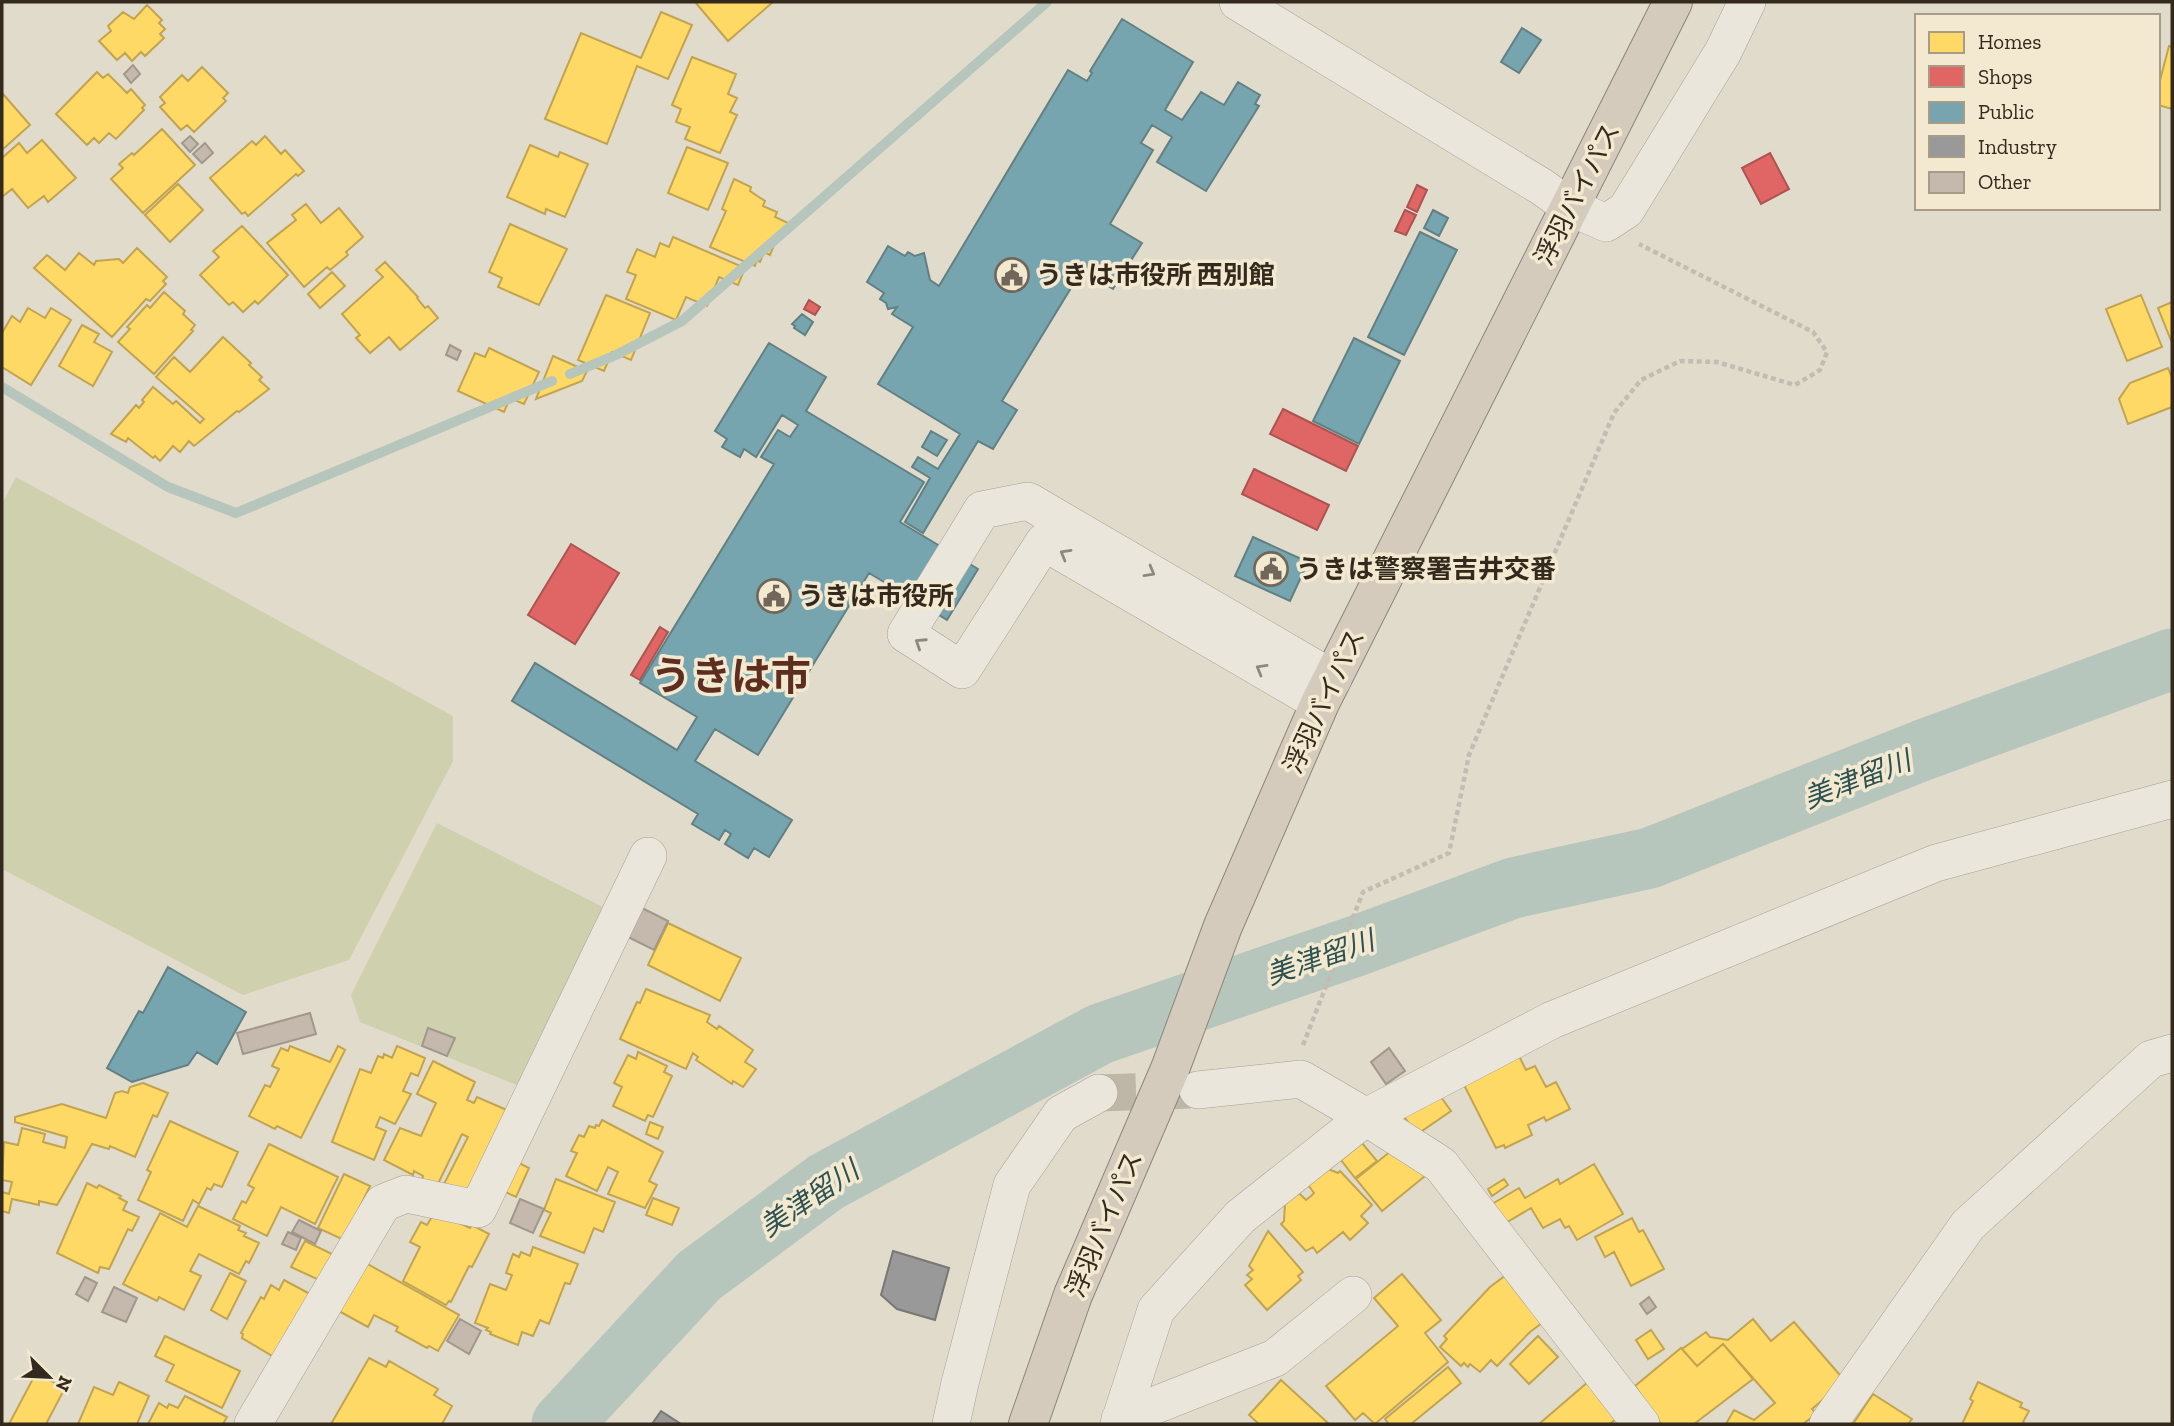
<svg xmlns="http://www.w3.org/2000/svg" width="2174" height="1426" font-family="'Zilla Slab','Noto Sans JP',serif">
<rect width="100%" height="100%" fill="#e1dbcb"/>
<path fill="#cfd0ae" d="M16 477 453 716V761L349 960 243 995 2 869V504Z
M437 823 605 908 522 1087 360 1022 351 995Z"/>
<path fill="#ffd966" stroke="#c2a450" stroke-width="2" d="M695 2H773L728 41Z
M147 5 162 20 159 23 165 29 160 34 164 38 145 56 141 52 132 61 125 53 117 60 99 41 111 31 108 26 123 12 134 19Z
M661 12 692 25 668 79 637 66 607 144 545 119 581 33 641 58Z
M2169 46 2172 47V109L2158 105V88Z
M692 57 736 74 728 94 737 98 730 112 737 115 720 153 685 139 690 127 676 122 681 109 672 105Z
M202 67 228 93 223 98 226 101 194 132 187 125 181 130 160 107 165 103 160 97 182 75 188 81Z
M97 72 103 78 108 74 127 93 131 89 145 105 142 108 144 110 116 139 109 133 99 143 94 138 87 145 56 114Z
M3 94 30 125 2 150V94Z
M162 129 195 165 143 213 111 179 123 168 119 164 132 153 134 155Z
M265 136 281 154 285 150 304 171 298 176 296 174 248 216 245 212 242 214 210 178 252 141 256 145Z
M42 140 76 178 48 202 44 196 28 208 12 189 2 197V158L19 143 27 153Z
M530 145 558 157 560 152 588 164 565 217 546 209 545 214 507 197Z
M687 147 728 163 708 210 668 193Z
M734 179 751 187 750 191 765 201 763 206 777 212 775 217 788 223 783 234 779 233 770 255 764 252 760 262 757 260 755 266 710 247 726 211 722 209Z
M178 184 203 210 170 242 145 215Z
M306 204 321 223 339 208 363 237 346 252 348 255 330 270 327 267 304 287 267 243 296 220 292 215Z
M510 224 567 249 539 305 498 287 502 278 489 272Z
M242 226 288 275 258 304 255 301 243 312 233 302 229 305 200 275 219 257 213 251Z
M673 237 745 268 738 285 719 277 707 306 686 297 676 320 626 299 636 275 627 272 637 249 655 257 660 243 669 247Z
M137 248 167 277 163 281 166 284 150 301 146 299 112 337 34 268 47 255 65 270 79 253 94 265 96 261 119 259 123 263Z
M385 262 418 297 417 298 425 308 428 306 438 318 400 350 389 337 370 353 356 338 360 335 342 314 383 277 376 270Z
M332 272 345 286 320 308 308 294Z
M164 292 185 311 183 314 195 325 191 330 193 331 154 374 118 342 130 329 127 327 147 305 150 308Z
M606 295 650 313 631 360 612 352 604 371 578 360Z
M2141 295 2162 347 2127 361 2106 309Z
M2172 302V343L2158 308Z
M28 308 45 318 51 308 71 320 31 385 2 367V333L12 316 20 322Z
M82 325 99 334 94 342 112 352 93 386 59 366Z
M223 337 251 363 249 365 262 377 259 380 269 389 239 412 237 411 194 446 189 441 180 452 173 446 160 461 155 456 153 458 128 438 126 442 111 434 136 405 139 408 144 402 142 400 153 387 173 404 176 401 200 423 204 419 156 377 174 357 190 372Z
M489 348 539 372 524 404 510 398 504 412 458 391 475 353 485 357Z
M553 356 587 371 582 381 536 399Z
M2168 368 2172 378V407L2128 424 2119 399 2130 383Z
M668 923 741 958 720 1001 648 965Z
M646 989 710 1015 707 1022 717 1029 719 1026 753 1050 745 1062 756 1069 743 1087 733 1081 732 1084 696 1060 698 1057 693 1053 686 1069 620 1039 637 1002 640 1003Z
M290 1046 330 1062 338 1046 345 1050 301 1138 277 1126 275 1129 249 1116 265 1085 270 1087 279 1069 272 1066 281 1048 288 1051Z
M397 1046 425 1058 418 1076 411 1073 403 1091 411 1094 395 1124 380 1117 376 1127 386 1131 374 1160 332 1142 360 1069 371 1073 378 1056 383 1058 384 1054 392 1058Z
M638 1052 667 1066 664 1072 672 1076 653 1117 648 1115 645 1121 613 1106 622 1087 614 1083 628 1055 636 1059Z
M1517 1052 1526 1070 1535 1066 1546 1087 1556 1082 1570 1109 1546 1121 1544 1117 1528 1125 1532 1135 1505 1148 1504 1145 1496 1148 1461 1079Z
M433 1061 475 1082 467 1100 474 1103 477 1097 509 1111 467 1192 442 1188 468 1137 462 1134 437 1186 422 1179 423 1176 414 1171 413 1175 384 1160 400 1128 421 1136 436 1103 417 1094Z
M143 1083 168 1093 157 1117 153 1115 135 1157 110 1146 109 1149 92 1144 57 1205 39 1201V1205L12 1199 9 1213 2 1211V1192L9 1194 12 1182 2 1180 4 1142 18 1145 22 1128 45 1134 43 1142 65 1148 67 1137 15 1122V1117L62 1104 106 1118 115 1093 122 1091 128 1093 130 1087Z
M1438 1093 1451 1111 1416 1135 1404 1116Z
M602 1120 663 1152 649 1181 657 1185 645 1208 608 1194 618 1172 608 1167 597 1191 566 1176 577 1153 571 1151 579 1135 584 1137 589 1126 595 1128 596 1125 599 1126Z
M170 1121 238 1152 222 1187 214 1184 211 1190 207 1188 199 1204 193 1200 183 1221 138 1200 151 1172 147 1170Z
M650 1122 663 1127 658 1139 646 1134Z
M1362 1143 1377 1161 1355 1178 1341 1160Z
M269 1144 338 1177 315 1224 281 1207 267 1236 233 1219 242 1201 246 1203 254 1188 248 1185Z
M1396 1147 1425 1176 1382 1211 1356 1179Z
M515 1161 529 1168 516 1197 501 1190Z
M1594 1164 1623 1214 1577 1240 1569 1226 1565 1228 1560 1219 1543 1228 1531 1208 1504 1224 1492 1204 1519 1188 1525 1198 1558 1179 1560 1184Z
M1328 1169 1338 1173 1340 1171 1372 1205 1361 1216 1368 1223 1350 1240 1343 1232 1317 1253 1313 1247 1306 1251 1281 1224 1284 1221 1285 1204 1299 1193 1306 1200 1311 1196 1314 1193 1308 1185Z
M344 1174 370 1186 344 1240 318 1228Z
M556 1179 615 1202 603 1232 594 1228 584 1253 540 1236 551 1213 544 1210Z
M1504 1179 1508 1185 1492 1196 1488 1189Z
M87 1183 97 1188 99 1185 121 1196 119 1198 127 1202 123 1210 139 1217 132 1231 128 1229 109 1269 100 1267 98 1273 57 1253Z
M653 1198 679 1208 672 1225 646 1215Z
M198 1206 240 1226 238 1230 246 1233 244 1236 259 1243 249 1263 246 1261 239 1274 199 1254 190 1271 201 1276 184 1310 159 1297 157 1301 123 1284 160 1213 187 1227Z
M435 1212 470 1228 472 1225 489 1234 472 1267 469 1266 451 1302 449 1301 446 1305 403 1281 420 1247 410 1242 421 1222 427 1225Z
M1632 1218 1639 1232 1643 1230 1664 1269 1631 1286 1614 1252 1605 1257 1595 1237Z
M1268 1231 1303 1272 1298 1276 1301 1280 1267 1310 1245 1285 1252 1279 1247 1275 1253 1270 1249 1266Z
M305 1241 332 1254 319 1280 291 1267Z
M533 1247 578 1264 570 1284 565 1283 549 1324 540 1320 533 1336 522 1332 518 1345 490 1334 491 1332 486 1330 488 1328 475 1323 490 1284 506 1290 512 1275 506 1273 513 1254 519 1257 521 1252 530 1256Z
M364 1262 459 1315 438 1351 429 1346 427 1348 396 1331 398 1327 374 1315 368 1327 337 1310Z
M1514 1269 1550 1317 1530 1332 1497 1366 1491 1360 1480 1372 1470 1364 1468 1367 1464 1363 1461 1366 1440 1347 1447 1339 1444 1336 1490 1287Z
M230 1273 246 1281 227 1319 211 1310Z
M1402 1274 1441 1320 1425 1333 1448 1362 1375 1424 1363 1413 1355 1420 1326 1386 1398 1326 1374 1298Z
M284 1280 310 1294 274 1357 242 1338 243 1334 241 1333 261 1297 264 1299 271 1285 279 1290Z
M1753 1319 1771 1341 1794 1322 1845 1381 1812 1409 1816 1414 1803 1424H1726L1734 1410 1754 1420 1775 1403 1723 1344 1697 1366 1682 1349 1706 1332 1710 1337 1728 1340Z
M1651 1330 1664 1349 1648 1359 1636 1340Z
M165 1336 240 1371 222 1408 166 1381 174 1365 155 1356Z
M1538 1336 1558 1357 1529 1384 1510 1364Z
M1723 1344 1753 1379 1694 1424H1661L1635 1386 1681 1348 1697 1366Z
M369 1358 386 1367 389 1361 438 1389 434 1395 452 1406 442 1424H331Z
M1448 1367 1461 1383 1411 1424H1389L1385 1419Z
M36 1373 65 1388 46 1424H9Z
M1595 1376 1625 1411 1610 1424H1539Z
M1281 1380 1329 1424H1259L1249 1415Z
M119 1382 149 1396 137 1424H78L94 1387 113 1395Z
M1978 1382 2022 1403 2020 1407 2029 1411 2023 1422 2025 1424H1962L1973 1401 1970 1399Z
M1873 1394 1912 1419 1908 1424H1853Z
M185 1396 227 1417 223 1424H148L159 1403 167 1408 169 1404 178 1408Z"/>
<path fill="#e06666" stroke="#ac5450" stroke-width="2" d="M1770 153 1789 189 1761 204 1742 168Z
M1417 185 1427 190 1417 212 1407 207Z
M1405 210 1416 215 1406 235 1395 231Z
M809 300 820 307 815 315 804 309Z
M1283 409 1358 446 1346 471 1270 434Z
M1254 469 1329 505 1317 530 1242 494Z
M571 544 619 573 575 644 528 615Z
M660 627 668 632 640 680 631 675Z"/>
<path fill="#76a5af" stroke="#628083" stroke-width="2" d="M1122 19 1193 62 1165 110 1182 120 1201 92 1224 105 1238 82 1260 95 1255 104 1259 106 1206 191 1157 162 1172 137 1152 125 1141 143 1153 150 1110 224 1142 243 1113 289 1082 270 1002 401 1017 410 993 449 978 441 923 533 905 522 930 478 912 467 918 457 938 469 960 434 878 384 913 327 892 314 897 307 888 309 886 303 880 299 884 293 867 282 888 246 905 256 908 252 915 256 924 253 930 280 939 286 1068 70 1087 81 1092 73 1090 71Z
M1522 28 1541 40 1519 73 1501 62Z
M1433 210 1448 218 1439 236 1424 228Z
M1420 232 1457 250 1404 355 1368 337Z
M802 314 813 322 805 335 794 328 795 326 792 324Z
M1354 338 1400 361 1359 444 1313 421Z
M769 343 826 377 806 411 924 482 900 522 978 569 947 620 869 573 758 755 715 729 695 761 792 820 769 857 754 848 748 858 725 844 731 834 725 830 719 840 692 824 698 814 512 701 535 663 677 750 697 717 640 683 774 464 761 457 778 430 790 437 798 425 782 415 756 457 744 449 740 457 722 447 727 439 715 431Z
M931 431 947 440 937 456 922 447Z
M1253 537 1308 562 1290 601 1235 576Z
M168 967 246 1012 217 1064 197 1052 188 1065 132 1082 107 1068 135 1018 139 1011 143 1013Z"/>
<path fill="#999" stroke="#7a7774" stroke-width="2" d="M893 1251 949 1268 935 1320 897 1309 881 1295Z
M661 1411 681 1424H652Z"/>
<g fill="none" stroke-linecap="round" stroke-linejoin="round">
<path stroke="#b6c6bc" stroke-width="10" d="M570 374 616 355 682 321 1047 2
M2 387 168 487 236 513 552 381"/>
<path stroke="#b6c6bc" stroke-width="61" d="M562 1424 699 1276 826 1182 1100 1034 1356 946 1513 888 1650 858 1923 750 2172 659"/>
</g>
<path fill="#c4b9ac" stroke="#a1978b" stroke-width="2" d="M133 65 140 74 131 83 124 74Z
M190 136 198 144 190 152 182 143Z
M205 143 213 153 202 163 193 154Z
M450 345 461 351 457 360 446 355Z
M638 906 668 921 654 950 624 935Z
M310 1013 316 1034 243 1054 237 1033Z
M428 1028 455 1038 447 1056 422 1046Z
M1389 1048 1405 1071 1386 1084 1371 1062Z
M520 1199 544 1209 533 1233 510 1223Z
M299 1220 321 1231 315 1244 292 1232Z
M288 1232 301 1238 296 1250 282 1244Z
M85 1277 97 1283 88 1301 76 1294Z
M114 1287 137 1298 126 1322 102 1312Z
M1649 1297 1656 1307 1647 1314 1640 1304Z
M460 1319 481 1331 469 1354 447 1341Z"/>
<g fill="none" stroke-linecap="round" stroke-linejoin="round">
<path stroke="#beb7a8" stroke-width="37" stroke-dasharray="37 18" stroke-linecap="butt" d="M1099 1093 1190 1090"/>
<g stroke="#a6a094" stroke-width="38">
<path id="minor" d="M1238 2 1542 187 1570 207 1606 223 1626 210 1723 52 1747 2
M1320 703 1044 542 962 670 906 634 982 510 1028 501 1333 679
M1198 1090 1301 1079 1366 1117 1441 1165 1641 1424
M1120 1419 1275 1358 1353 1295
M253 1424 383 1203 406 1194 478 1209 648 856
M951 1424 960 1383 1012 1185 1061 1114 1099 1093
M1119 1424 1156 1310 1240 1217 1366 1117 1552 1020 1936 863 2172 799
M1828 1424 1968 1225 2151 1059 2172 1053"/>
</g>
<g stroke="#8c857b" stroke-width="40">
<path id="highway" d="M1028 1424 1073 1295 1170 1069 1223 926 1320 703 1673 2"/>
</g>
<path stroke="#c2bcb3" stroke-width="4.5" stroke-dasharray="5 3.5" stroke-linecap="butt" d="M1303 1045 1363 892 1449 853 1469 755 1614 413 1641 380 1680 361 1717 362 1795 385 1820 370 1827 352 1813 332 1639 244"/>
<use href="#minor" stroke="#eae6dc" stroke-width="37"/>
<use href="#highway" stroke="#d4cbbc" stroke-width="38"/>
</g>
<defs><path id="oneway-chevron" d="M-2-3.5L2.5 0L-2 3.5" fill="none" stroke-width="1.6" stroke-linecap="round" stroke-linejoin="round" transform="scale(1.75)"/></defs>
<g stroke="#8e887c">
<use href="#oneway-chevron" transform="translate(1065 554) rotate(-150)"/>
<use href="#oneway-chevron" transform="translate(1150 572) rotate(30)"/>
<use href="#oneway-chevron" transform="translate(920 643) rotate(-147)"/>
<use href="#oneway-chevron" transform="translate(1261 669) rotate(-150)"/>
</g>
<defs>
<g id="civic-ring" transform="scale(1.75)"><circle r="9.5" fill="#f2e9d0" stroke="#70675a" stroke-width="1.5"/><path d="M-.6-6.5H3V-4.5H.6V-3L4-1V1h2V6H-6V1h2V-1L-.6-3ZM-1.2 2.5V6h2.4V2.5Z" fill="#70675a"/></g>
</defs>
<g fill-rule="evenodd">
<use href="#civic-ring" x="1012" y="275"/>
<use href="#civic-ring" x="1271" y="569"/>
<use href="#civic-ring" x="774" y="596"/>
</g>
<g text-anchor="middle" stroke-width="7" stroke-linejoin="round" paint-order="stroke">
<g font-size="26" fill="#33291d" stroke="#f2e9d0">
<text transform="translate(1577 194) rotate(-63)" y="9">浮羽バイパス</text>
<text transform="translate(1324 701) rotate(-65)" y="9">浮羽バイパス</text>
<text transform="translate(1104 1224) rotate(-67)" y="9">浮羽バイパス</text>
</g>
<g font-size="26" font-weight="bold" fill="#33291d" stroke="#f2e9d0" text-anchor="start">
<text x="1036" y="284">うきは市役所 西別館</text>
<text x="1296" y="578">うきは警察署吉井交番</text>
<text x="798" y="605">うきは市役所</text>
</g>
<g font-size="28" font-style="italic" fill="#2e5251" stroke="#f2e9d0">
<text transform="translate(1857 779) rotate(-21)" y="10">美津留川</text>
<text transform="translate(1320 957) rotate(-19)" y="10">美津留川</text>
<text transform="translate(809 1198) rotate(-34)" y="10">美津留川</text>
</g>
<g font-size="40" font-weight="bold" fill="#5d2e20" stroke="#f2e9d0">
<text x="731" y="690">うきは市</text>
</g>
</g>
<rect width="2174" height="1426" fill="none" stroke="#33291d" stroke-width="7"/>
<rect x="1915" y="14" width="245" height="196" fill="#f2e9d0" stroke="#a69c88" stroke-width="2"/>
<rect x="1929" y="32" width="35" height="21" fill="#ffd966" stroke="#a69c88" stroke-width="2"/>
<text x="1978" y="49" font-size="21" fill="#33291d">Homes</text>
<rect x="1929" y="66" width="35" height="21" fill="#e06666" stroke="#a69c88" stroke-width="2"/>
<text x="1978" y="84" font-size="21" fill="#33291d">Shops</text>
<rect x="1929" y="102" width="35" height="21" fill="#76a5af" stroke="#a69c88" stroke-width="2"/>
<text x="1978" y="119" font-size="21" fill="#33291d">Public</text>
<rect x="1929" y="136" width="35" height="21" fill="#999999" stroke="#a69c88" stroke-width="2"/>
<text x="1978" y="154" font-size="21" fill="#33291d">Industry</text>
<rect x="1929" y="172" width="35" height="21" fill="#c4b9ac" stroke="#a69c88" stroke-width="2"/>
<text x="1978" y="189" font-size="21" fill="#33291d">Other</text>
<g transform="translate(49 1377) rotate(114)" stroke="#f2e9d0" stroke-width="5" paint-order="stroke">
<path d="M0-5L12 26L0 18L-12 26Z" fill="#33291d"/>
<text y="-10" font-size="19" font-weight="bold" text-anchor="middle" fill="#33291d">N</text>
</g>
</svg>
